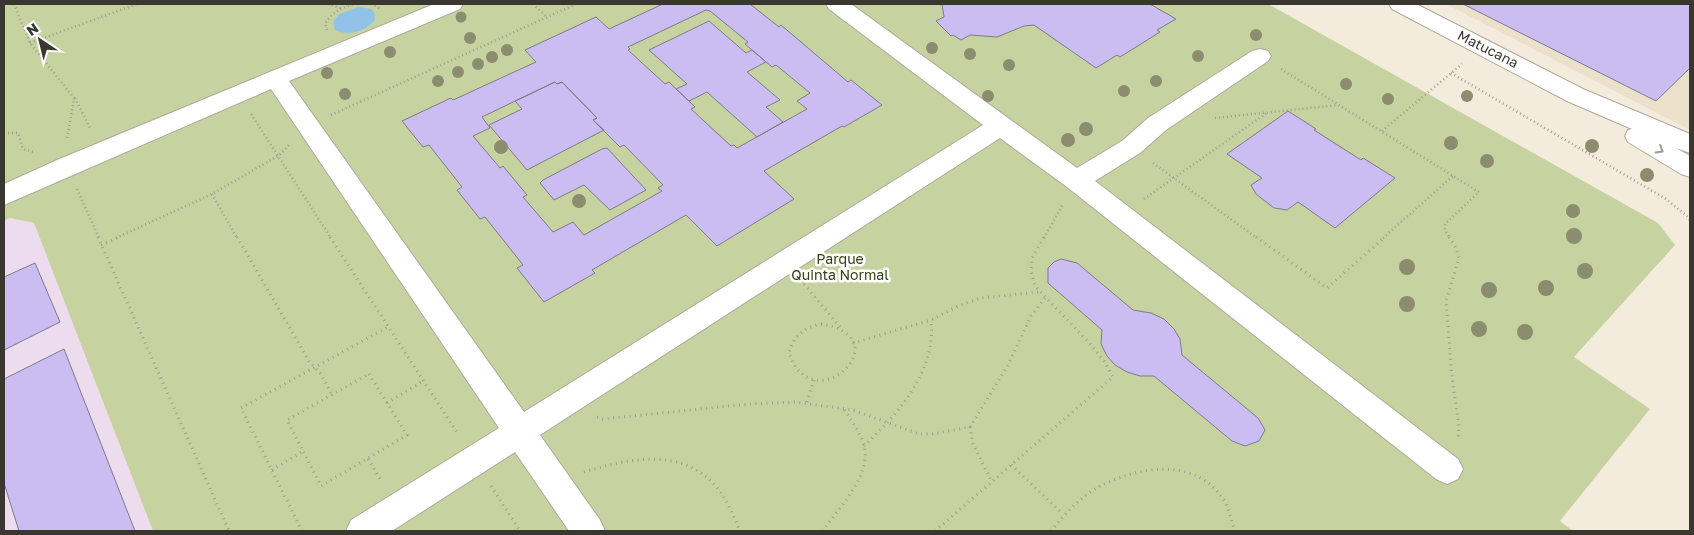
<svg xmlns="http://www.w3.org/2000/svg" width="1694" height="535" font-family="'Golos Text',sans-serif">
<rect width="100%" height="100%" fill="#f3ebdc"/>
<path fill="#ece0ca" d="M1446 4H1690V130Z"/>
<path fill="#ecdcee" d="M10 218 34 223 153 531H4V221Z"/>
<path fill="#c7d2a1" d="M4 4H1268L1658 223 1675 245 1574 357 1650 409 1560 521 1573 531H153L34 223 10 218 4 221Z"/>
<path fill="#93c2e9" d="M359 7 371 9 374 12 375 20C365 31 349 37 335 30L333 22 339 14Z"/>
<path fill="#cbbdf2" stroke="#7e7b89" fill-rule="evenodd" d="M663 4H750L779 27 781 25 848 82 851 80 882 105 844 127 842 126 764 171 794 199 717 246 686 215 592 270 595 273 544 302 517 268 523 265 485 217 480 219 457 190 462 187 429 145 423 147 402 121 451 98 453 100 536 62 525 50 596 17 609 29ZM706 10 710 11 748 42 745 44 772 67 776 65 810 93 797 101 807 109 737 148 734 145 731 146 691 109 695 107 669 82 665 84 628 50 630 49 628 47ZM555 82 557 84 562 82 597 118 593 120 620 147 624 145 663 185 658 188 662 191 584 235 573 222 553 232 523 197 527 195 503 166 500 168 473 136 490 128 482 117Z
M942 4H1150L1176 19 1157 30 1160 32 1120 57 1117 55 1096 68 1034 25 1024 26 997 37 970 35 961 40 953 35 951 36 936 21 944 17Z
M1463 4H1690V68L1656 101Z
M709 21 746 53 752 50 766 62 747 72 780 100 766 107 783 122 757 137 707 92 689 101 676 89 687 84 649 50Z
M555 82 557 84 562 82 597 118 593 120 604 130 527 170 489 125 522 109 515 101Z
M1288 111 1316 129 1314 130 1361 160 1363 158 1395 178 1335 228 1298 202 1287 210 1274 208 1256 194 1251 185 1262 178 1227 154Z
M607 148 646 190 610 210 584 185 554 200 540 183 543 180 602 149Z
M1061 259 1077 263 1133 310 1151 313 1164 319 1174 329 1180 339 1182 355 1258 418 1265 430 1259 441 1245 446 1232 441 1154 376H1140L1127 372 1115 365 1107 356 1101 344 1102 330 1048 283V268L1054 262Z
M35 263 60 322 4 350V277Z
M64 349 135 531H19L4 483V379Z"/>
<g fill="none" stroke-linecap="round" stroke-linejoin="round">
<g stroke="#b0a89a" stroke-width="2">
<path id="minor" d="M434 4H463L460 9 289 81 524 412 983 125 829 9 826 4H851L1077 168 1122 141 1148 118 1252 51 1260 49 1268 51 1271 56 1268 61 1166 130 1140 153 1095 181 1458 459 1463 469 1458 479 1447 484 1436 479 1067 187 1000 138 540 435 600 520 605 531H569L515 452 392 531H346L351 520 499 428 271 89 4 205V184L57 160Z"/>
</g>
<g stroke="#b0a89a" stroke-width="2">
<path id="major" d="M1389 4H1416L1583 89 1690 134V153L1676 148 1690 156V177L1681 174 1628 142 1625 136 1628 130 1632 129 1567 101 1392 9Z"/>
</g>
<path stroke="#a19b90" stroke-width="2.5" stroke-dasharray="1 3" stroke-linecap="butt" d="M14 4 30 43 74 98 67 139
M328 4 340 8
M371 4 381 9
M533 4 547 17
M327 30 325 24C332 12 342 7 355 4
M30 43 137 4
M1281 69 1479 192 1445 224V230L1450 238
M1451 73 1666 199 1688 217 1690 221
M75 98 90 128
M251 114 331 238
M331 115 576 4
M1215 118 1338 105
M1382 131 1462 64
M4 133H18L23 149 34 152
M1153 163 1257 238
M77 189 99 238
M212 194 237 238
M1144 199 1268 112
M116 238 212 194 278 156 290 144
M1044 238 1063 204
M1383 238 1453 176"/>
<path stroke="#a19b90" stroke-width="3" stroke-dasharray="1 4.5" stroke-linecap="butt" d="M98 237 229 531
M237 237 309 361 320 373 332 395
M330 237 458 434
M1256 237 1327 288 1385 237
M1449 237 1456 248 1459 258 1446 301 1452 377 1459 427 1458 438
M101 245 119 237
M804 284 840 327
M821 324C897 336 826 410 796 367 793 363 791 358 789 353 793 336 804 328 821 324Z
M853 343 931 320 956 307 980 298 1039 292
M369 374 407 435 321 486 287 420Z
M807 402 814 380
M387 403 423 381
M597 417 603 419 748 404 795 402 853 410 919 434H932L970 427 973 444 992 482
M970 427 1008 365 1031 316 1045 298
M864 446C898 414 937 370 931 320
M368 459 382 482
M1011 465 1063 514
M272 470 303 451
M584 472C627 459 679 447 714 484 726 497 733 515 740 531
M491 486 520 531
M302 531 241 408 388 327
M823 531C838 508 872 476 864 445 860 432 851 420 843 408
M935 531 1113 377 1104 361 1091 345 1035 286 1031 271 1032 258 1044 237
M1051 531C1064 515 1077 500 1095 489 1134 467 1194 455 1223 499 1229 507 1231 521 1235 531"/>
<use href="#minor" fill="#fff" fill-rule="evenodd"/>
<use href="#major" fill="#fff" fill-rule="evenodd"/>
</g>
<g fill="#8c8c6e">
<circle cx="461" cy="17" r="5.5"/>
<circle cx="1256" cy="35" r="6"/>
<circle cx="470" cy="38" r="6"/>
<circle cx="932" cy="48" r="6"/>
<circle cx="507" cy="50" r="6"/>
<circle cx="390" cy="52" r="6"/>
<circle cx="970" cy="54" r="6"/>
<circle cx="1198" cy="56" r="6"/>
<circle cx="492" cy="57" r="6"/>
<circle cx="478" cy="64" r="6"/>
<circle cx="1009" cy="65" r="6"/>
<circle cx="458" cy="72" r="6"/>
<circle cx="327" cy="73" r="6"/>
<circle cx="438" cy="81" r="6"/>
<circle cx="1156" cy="81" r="6"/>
<circle cx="1346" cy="84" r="6"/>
<circle cx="1124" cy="91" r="6"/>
<circle cx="345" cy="94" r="6"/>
<circle cx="988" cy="96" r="6"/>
<circle cx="1467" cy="96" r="6"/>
<circle cx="1388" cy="99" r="6"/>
<circle cx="1086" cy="129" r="7"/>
<circle cx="1068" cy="140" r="7"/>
<circle cx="1451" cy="143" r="7"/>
<circle cx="1592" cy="146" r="7"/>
<circle cx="501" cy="147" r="7"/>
<circle cx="1487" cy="161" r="7"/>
<circle cx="1647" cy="175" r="7"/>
<circle cx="579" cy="201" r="7"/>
<circle cx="1573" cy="211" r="7"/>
<circle cx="1574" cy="236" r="8"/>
<circle cx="1407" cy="267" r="8"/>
<circle cx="1585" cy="271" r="8"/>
<circle cx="1546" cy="288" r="8"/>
<circle cx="1489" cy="290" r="8"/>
<circle cx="1407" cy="304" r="8"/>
<circle cx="1479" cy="329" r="8"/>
<circle cx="1525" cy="332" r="8"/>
</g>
<defs><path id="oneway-chevron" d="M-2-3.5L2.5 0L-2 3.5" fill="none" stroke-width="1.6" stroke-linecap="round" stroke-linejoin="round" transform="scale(1.25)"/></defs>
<use stroke="#9c9b98" href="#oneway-chevron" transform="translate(1660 150) rotate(31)"/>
<g text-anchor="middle" stroke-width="5" stroke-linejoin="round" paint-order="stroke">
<g font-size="14" fill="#3a3731" stroke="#fff">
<text transform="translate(1488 49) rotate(27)" y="5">Matucana</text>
</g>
<g font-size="14" fill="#373e14" stroke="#fff">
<text x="840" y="264">Parque<tspan x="840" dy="16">Quinta Normal</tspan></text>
</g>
</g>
<rect width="1694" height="535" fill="none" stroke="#3a3731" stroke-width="10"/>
<g transform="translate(40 40) rotate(325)" stroke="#ffffff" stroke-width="4" paint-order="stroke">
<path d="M0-4L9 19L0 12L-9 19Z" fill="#3a3731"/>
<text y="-8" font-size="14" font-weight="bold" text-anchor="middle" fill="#3a3731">N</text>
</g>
</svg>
